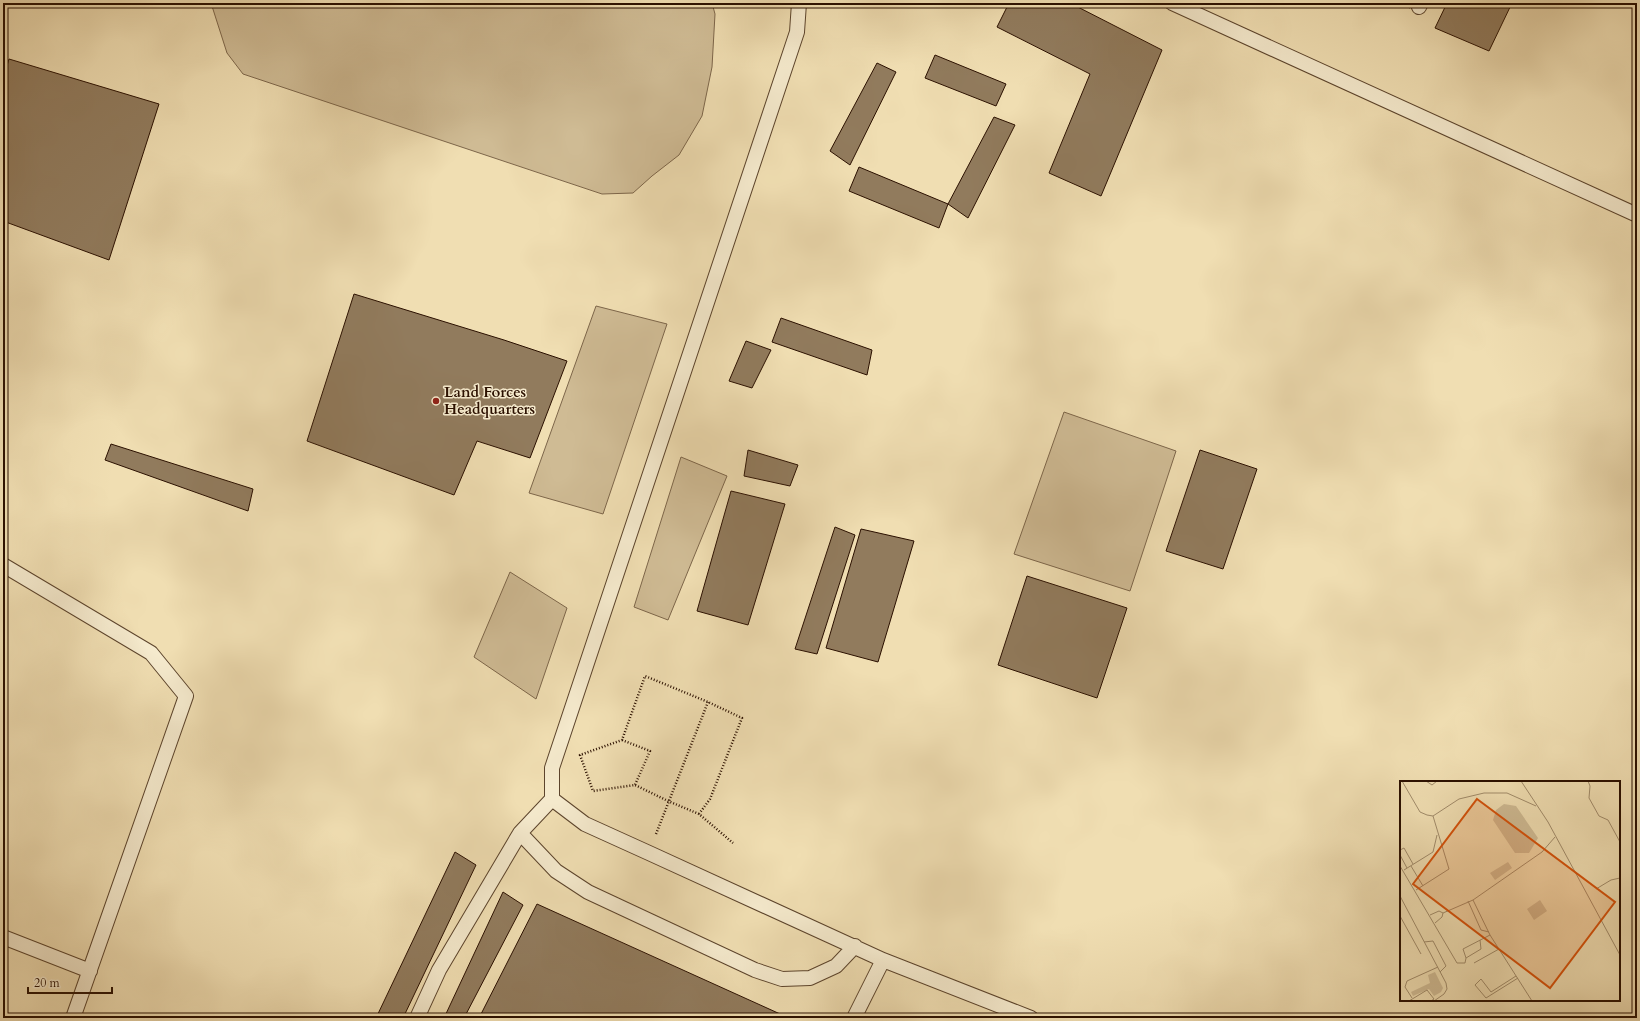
<svg xmlns="http://www.w3.org/2000/svg" width="1640" height="1021" font-family="Cardo,serif">
<rect width="100%" height="100%" fill="#f0deb2"/>
<filter id="stains"><feTurbulence type="fractalNoise" baseFrequency=".005" numOctaves="4"/><feColorMatrix values="0 0 0 0 .2 0 0 0 0 .09 0 0 0 0 .02 0 0 0 .5 -.17"/></filter>
<radialGradient id="worn" r=".72"><stop offset=".6" stop-color="#630" stop-opacity="0"/><stop offset="1" stop-color="#630" stop-opacity=".3"/></radialGradient>
<path fill="#cfbb94" stroke="#7d664a" d="M211 3H712L715 14 712 67 702 116 679 155 652 176 633 193 602 194 243 74 227 53Z
M596 306 667 324 603 514 529 493Z
M1064 412 1176 451 1130 591 1014 554Z
M681 457 727 476 668 620 634 607Z
M510 572 567 608 536 699 474 657Z"/>
<path fill="#917b5d" stroke="#2b1000" d="M1009 3H1070L1162 50 1101 196 1049 173 1090 74 997 27Z
M1399 3H1412L1410 8Z
M1447 3H1512L1489 51 1435 28Z
M935 55 1006 84 996 106 925 78Z
M9 59 159 104 109 260 3 221V79Z
M877 63 896 72 850 165 830 151Z
M994 117 1015 125 968 218 948 204Z
M859 167 948 204 939 228 849 191Z
M354 294 504 340 567 361 530 458 477 441 454 495 307 441Z
M781 318 872 350 867 375 772 342Z
M746 341 771 350 752 388 729 381Z
M111 444 253 489 248 511 105 460Z
M748 450 798 465 790 486 744 476Z
M1200 450 1257 469 1223 569 1166 551Z
M731 491 785 504 748 625 697 611Z
M835 527 855 535 817 654 795 649Z
M861 529 914 541 878 662 826 648Z
M1027 576 1127 608 1097 698 998 665Z
M455 852 476 865 403 1018H376Z
M503 892 523 905 464 1018H444Z
M537 904 789 1018H479Z"/>
<g fill="none" stroke-linecap="round" stroke-linejoin="round">
<g stroke="#5c442c" stroke-width="16">
<path id="lane" d="M799 3 797 32 552 768V799L585 824 649 853 883 960 1031 1018
M1172 3 1637 215
M1419 7 1421 3
M3 565 151 653 186 696 73 1018
M520 833 556 871 588 892 755 970 782 979 810 978 836 966 855 946
M3 937 90 971
M417 1018 439 970 520 833 552 799
M854 1018 883 960"/>
</g>
<path stroke="#2b1000" stroke-width="2.5" stroke-dasharray="1 2" stroke-linecap="butt" d="M622 740 650 751 635 785
M699 814 710 799 742 718 708 702 645 676 622 740 580 755 593 791 635 785 668 801 699 814 733 843
M656 834 708 702"/>
<use href="#lane" stroke="#f5eacd" stroke-width="14"/>
</g>
<circle fill="#8f2418" stroke="#f5eacd" stroke-width="1.5" cx="436" cy="401" r="4"/>
<g text-anchor="middle" stroke-width="3" stroke-linejoin="round" paint-order="stroke">
<g font-size="15" font-weight="bold" fill="#2b1000" stroke="#f5eacd" text-anchor="start">
<text x="444" y="397">Land Forces<tspan x="444" dy="17">Headquarters</tspan></text>
</g>
</g>
<g transform="translate(1400 781)">
<rect width="220" height="220" fill="#f0deb2"/>
<path d="M104 23 116 25 138 57 129 72H115L93 39 96 29ZM108 81 112 87 95 99 90 92ZM140 119 147 130 134 139 127 128ZM35 191 43 207 41 211 34 215 29 208 13 215 11 211 30 202 28 194Z" fill="#cfbb94"/>
<path fill="none" stroke="#a18c6b" stroke-width="1" d="M2 0 20 31 27 34 33 35 59 18 84 12H107L136 25M26 0 32 4 37 0M121 0 148 41 220 174M188 0 190 5 189 17 199 35 208 39 220 61M0 69 4 67 13 83M0 74 7 87M0 85 57 182H65L66 177 81 168 80 159M11 85 23 105M4 89 33 71 37 54M196 108 211 99 220 97M16 109 49 88 33 35M0 115 46 202 47 208 44 213 34 220M68 120 81 149 89 151M30 134 39 130 43 132M0 135 21 173M35 142 42 136 43 132 73 119M24 161 33 160 46 185 40 191M66 177 63 168 90 154M74 182 99 168M116 195 91 211 81 198 75 204 86 217 118 197M12 217 5 206 7 200 38 186M9 220 27 209 34 218 31 220M132 220 90 154 73 119 142 71 155 56"/>
<path fill="#d5520b" fill-opacity="0.15" stroke="#d5520b" stroke-width="2" d="M77 18 215 121 150 207 13 103Z"/>
<rect width="220" height="220" fill="none" stroke="#2b1000" stroke-width="2"/>
</g>
<rect width="1640" height="1021" fill="none" stroke="#f0deb2" stroke-width="16"/>
<rect x="4" y="4" width="1632" height="1013" fill="none" stroke="#2b1000" stroke-width="2"/>
<rect x="8" y="8" width="1624" height="1005" fill="none" stroke="#2b1000"/>
<path d="M28 987v6h84v-6" fill="none" stroke="#2b1000" stroke-width="2"/>
<text x="34" y="987" font-size="12" fill="#2b1000" stroke="#f5eacd" stroke-width="3" paint-order="stroke">20 m</text>
<rect width="100%" height="100%" filter="url(#stains)"/>
<rect width="100%" height="100%" fill="url(#worn)"/>
</svg>
